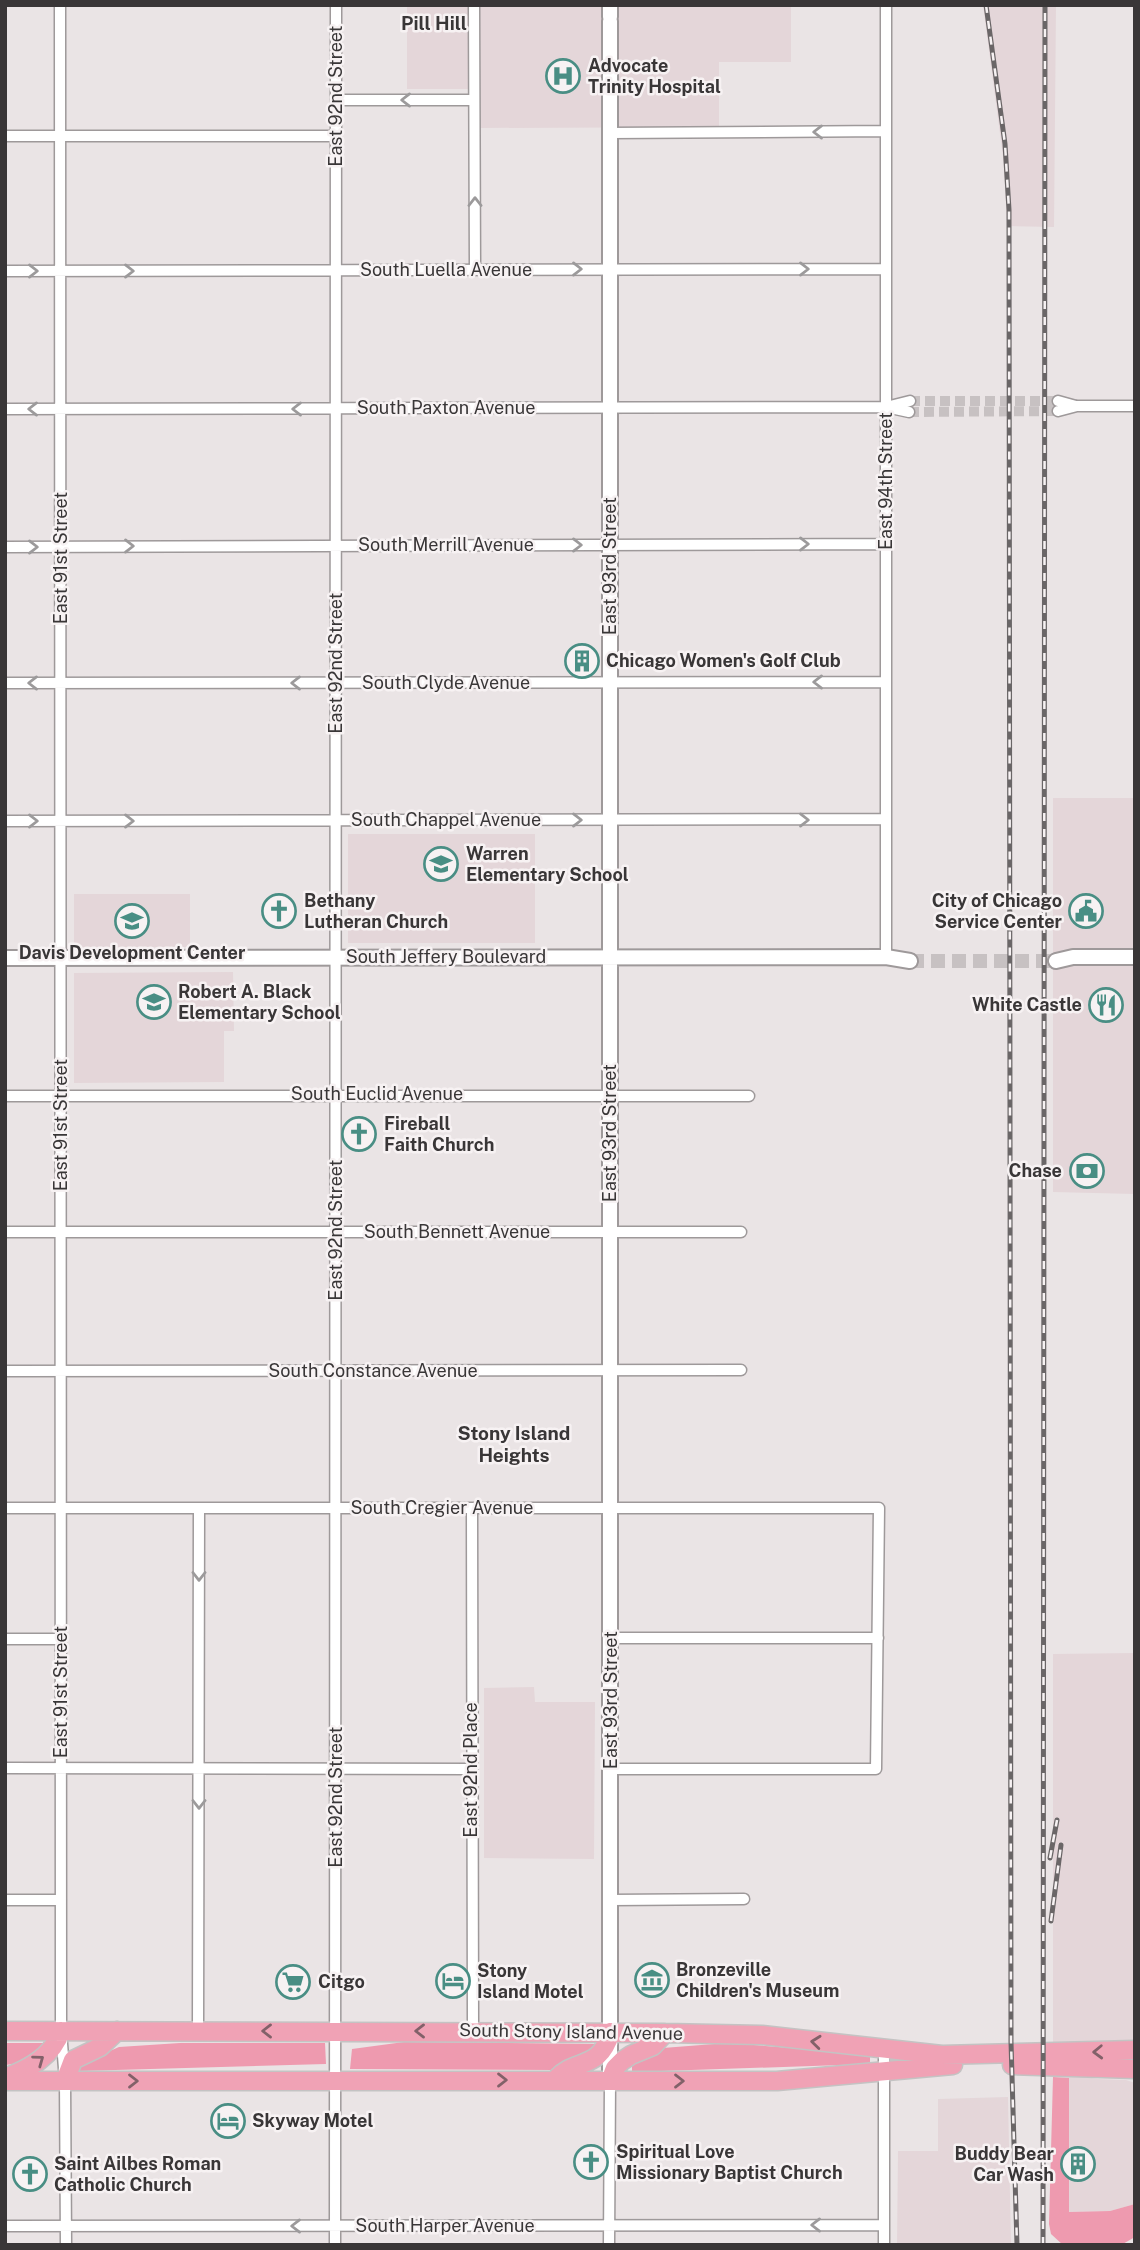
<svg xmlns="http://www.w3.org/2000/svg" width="1140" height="2250" font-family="'Public Sans',sans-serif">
<rect width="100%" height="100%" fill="#eae4e5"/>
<path fill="#e4d6d9" d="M407 5H791V62H719V127L480 128 479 89H407Z
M983 5H1056L1054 227 1007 226 1004 164Z
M1053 798H1135V1194L1053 1192Z
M348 834H535V943H348Z
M74 894H190V947L74 948Z
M233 972 234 1031H224V1082L74 1083V973Z
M1135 1653V2042L1053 2046V1654Z
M534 1687 535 1702H595L594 1859 484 1858V1688Z
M1053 2072 1098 2079 1126 2080 1135 2083V2204L1110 2211 1069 2212V2078L1053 2077Z
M1008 2097 1011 2245H897L898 2151H938V2099Z"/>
<path fill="#ee9aaf" d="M404 2042 598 2044 597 2051 555 2070 350 2069 352 2049Z
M5 2043H45L46 2051 21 2063 5 2065Z
M180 2043H325L326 2064 80 2071V2064L119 2047Z
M727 2043 870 2054V2064L632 2072V2062L663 2048Z
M1053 2077 1069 2078V2212L1110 2211 1135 2204V2237L1121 2245H1063L1051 2234 1049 2224Z"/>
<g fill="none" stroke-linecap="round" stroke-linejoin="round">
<path stroke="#c7c1c2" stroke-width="10" stroke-dasharray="10 5" stroke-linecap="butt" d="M910 401H1058
M909 412 1058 411"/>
<path stroke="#c7c1c2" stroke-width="14" stroke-dasharray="14 7" stroke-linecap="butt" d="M910 961H1056"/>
<g stroke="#9e999a" stroke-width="13">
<path id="street" d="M60 5 61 2031 65 2081 66 2245
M474 5 475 270
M336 100H474
M610 133 886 131
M5 136H336
M5 271 886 269
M1058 401 1076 406
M890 406 910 401
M5 409 886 407 909 412
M1058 411 1077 406H1135
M5 547 886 544
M5 683 886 682
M5 821 886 819
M886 957V5
M5 1096H749
M5 1232H741
M5 1371 741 1370
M5 1508H879L876 1769H611
M472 1508 473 2031
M611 1638H878
M5 1639H61
M5 1768 471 1769
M5 1900H61
M611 1900 744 1899
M198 2031 199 1508
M5 2226 884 2225
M335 2245 336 5
M609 2245 610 2081
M884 2245V2049"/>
</g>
<g stroke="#9e999a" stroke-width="18">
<path id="secondary" d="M610 17V5
M610 21V2079
M5 958 886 957 910 961
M1056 961 1073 957H1135"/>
</g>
<g stroke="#c4c3c3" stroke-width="21">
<path id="highway" d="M5 2031 665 2033 762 2035 942 2055 1135 2050
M1012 2065 1135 2069
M5 2078C29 2069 53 2056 61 2031
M556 2079C576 2057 599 2072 611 2032
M5 2081H777L953 2065
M65 2081 73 2060 100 2047 117 2031
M610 2081 615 2068 622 2061 631 2055 653 2046 665 2033"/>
</g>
<use href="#street" stroke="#fff" stroke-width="10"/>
<use href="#secondary" stroke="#fff" stroke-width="14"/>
<use href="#highway" stroke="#f0a2b5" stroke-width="18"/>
<g stroke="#6a6667" stroke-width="5">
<path id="rail" d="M986 5 1005 144 1009 210 1011 2042 1017 2245
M1050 1858 1057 1820
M1051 1921 1061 1845
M1043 2245 1045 5"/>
</g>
<use href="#rail" stroke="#f7f2f3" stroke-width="2.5" stroke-dasharray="8" stroke-linecap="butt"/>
</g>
<defs><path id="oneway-chevron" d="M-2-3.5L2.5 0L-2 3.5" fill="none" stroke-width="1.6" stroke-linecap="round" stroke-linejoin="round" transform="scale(1.75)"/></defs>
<g stroke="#9c9a9b">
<use href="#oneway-chevron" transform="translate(406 100) rotate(-180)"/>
<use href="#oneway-chevron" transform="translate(818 132) rotate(180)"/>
<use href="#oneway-chevron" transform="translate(475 202) rotate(-90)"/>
<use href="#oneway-chevron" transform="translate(577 269)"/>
<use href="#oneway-chevron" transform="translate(804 269)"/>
<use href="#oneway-chevron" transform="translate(33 271)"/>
<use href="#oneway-chevron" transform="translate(129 271)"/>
<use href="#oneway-chevron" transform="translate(33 409) rotate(180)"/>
<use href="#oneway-chevron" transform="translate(297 409) rotate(180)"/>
<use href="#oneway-chevron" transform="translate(804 544)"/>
<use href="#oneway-chevron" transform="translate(577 545)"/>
<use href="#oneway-chevron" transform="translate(129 546)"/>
<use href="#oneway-chevron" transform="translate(33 547)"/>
<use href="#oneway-chevron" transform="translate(818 682) rotate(180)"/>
<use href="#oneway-chevron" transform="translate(33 683) rotate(180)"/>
<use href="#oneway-chevron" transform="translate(296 683) rotate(180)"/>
<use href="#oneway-chevron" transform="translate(577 820)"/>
<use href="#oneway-chevron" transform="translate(804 820)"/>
<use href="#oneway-chevron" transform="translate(33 821)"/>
<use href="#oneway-chevron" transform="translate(129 821)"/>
<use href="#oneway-chevron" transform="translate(199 1576) rotate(90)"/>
<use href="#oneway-chevron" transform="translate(199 1804) rotate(90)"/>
<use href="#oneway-chevron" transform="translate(816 2225) rotate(180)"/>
<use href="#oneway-chevron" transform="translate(296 2226) rotate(-180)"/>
</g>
<g stroke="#826169">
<use href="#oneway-chevron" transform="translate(267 2031) rotate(-180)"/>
<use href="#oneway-chevron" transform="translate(420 2031) rotate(-180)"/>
<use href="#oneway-chevron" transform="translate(816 2042) rotate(-174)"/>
<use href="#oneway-chevron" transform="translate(1098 2052) rotate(178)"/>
<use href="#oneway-chevron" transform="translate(39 2060) rotate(-36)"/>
<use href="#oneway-chevron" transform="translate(502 2080)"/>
<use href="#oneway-chevron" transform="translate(133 2081)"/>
<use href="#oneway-chevron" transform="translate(679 2081)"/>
</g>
<defs>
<g id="hospital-ring" transform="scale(1.75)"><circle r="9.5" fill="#f7f2f3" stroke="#498e84" stroke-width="1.5"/><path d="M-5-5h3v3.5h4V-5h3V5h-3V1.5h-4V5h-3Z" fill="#498e84"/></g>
<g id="building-ring" transform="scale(1.75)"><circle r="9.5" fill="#f7f2f3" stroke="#498e84" stroke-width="1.5"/><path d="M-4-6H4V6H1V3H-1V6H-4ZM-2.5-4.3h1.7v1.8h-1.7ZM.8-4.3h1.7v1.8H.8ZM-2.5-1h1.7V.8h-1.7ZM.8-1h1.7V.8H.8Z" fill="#498e84"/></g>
<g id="school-ring" transform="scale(1.75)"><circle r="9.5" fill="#f7f2f3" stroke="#498e84" stroke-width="1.5"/><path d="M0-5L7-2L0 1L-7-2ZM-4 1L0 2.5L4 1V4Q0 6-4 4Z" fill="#498e84"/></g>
<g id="church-ring" transform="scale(1.75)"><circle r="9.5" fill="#f7f2f3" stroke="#498e84" stroke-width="1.5"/><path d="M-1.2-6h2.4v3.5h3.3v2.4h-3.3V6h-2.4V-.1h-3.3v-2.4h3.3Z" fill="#498e84"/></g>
<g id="civic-ring" transform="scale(1.75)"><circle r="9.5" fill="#f7f2f3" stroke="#498e84" stroke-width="1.5"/><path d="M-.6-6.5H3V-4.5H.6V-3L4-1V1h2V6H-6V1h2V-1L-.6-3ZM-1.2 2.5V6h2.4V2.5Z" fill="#498e84"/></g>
<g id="restaurant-ring" transform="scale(1.75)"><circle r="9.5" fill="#f7f2f3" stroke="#498e84" stroke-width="1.5"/><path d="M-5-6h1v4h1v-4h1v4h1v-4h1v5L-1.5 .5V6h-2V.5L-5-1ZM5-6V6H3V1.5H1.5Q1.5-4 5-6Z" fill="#498e84"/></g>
<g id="bank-ring" transform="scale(1.75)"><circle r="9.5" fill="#f7f2f3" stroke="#498e84" stroke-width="1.5"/><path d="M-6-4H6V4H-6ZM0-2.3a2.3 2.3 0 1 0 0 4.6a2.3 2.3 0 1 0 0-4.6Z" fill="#498e84"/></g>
<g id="museum-ring" transform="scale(1.75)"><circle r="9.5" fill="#f7f2f3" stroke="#498e84" stroke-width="1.5"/><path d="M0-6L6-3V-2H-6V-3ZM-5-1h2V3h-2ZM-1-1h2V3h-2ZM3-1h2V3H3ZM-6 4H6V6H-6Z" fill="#498e84"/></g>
<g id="hotel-ring" transform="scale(1.75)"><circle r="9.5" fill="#f7f2f3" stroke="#498e84" stroke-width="1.5"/><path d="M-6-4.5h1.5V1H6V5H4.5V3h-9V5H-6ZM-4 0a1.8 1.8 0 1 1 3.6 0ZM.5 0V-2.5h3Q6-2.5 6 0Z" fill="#498e84"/></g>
<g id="supermarket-ring" transform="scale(1.75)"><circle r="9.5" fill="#f7f2f3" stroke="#498e84" stroke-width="1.5"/><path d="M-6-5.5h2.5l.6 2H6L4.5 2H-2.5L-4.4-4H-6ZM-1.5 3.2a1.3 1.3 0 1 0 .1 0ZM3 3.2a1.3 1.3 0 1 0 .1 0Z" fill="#498e84"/></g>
</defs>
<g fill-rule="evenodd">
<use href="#hospital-ring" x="563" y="76"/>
<use href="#building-ring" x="582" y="661"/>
<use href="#school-ring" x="441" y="864"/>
<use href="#church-ring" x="279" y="911"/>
<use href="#civic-ring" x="1086" y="911"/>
<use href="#school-ring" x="132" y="921"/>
<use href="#school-ring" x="154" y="1002"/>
<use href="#restaurant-ring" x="1106" y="1005"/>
<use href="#church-ring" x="359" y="1134"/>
<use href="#bank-ring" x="1087" y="1171"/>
<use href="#museum-ring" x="652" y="1980"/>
<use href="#hotel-ring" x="453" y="1981"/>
<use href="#supermarket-ring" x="293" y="1982"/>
<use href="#hotel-ring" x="228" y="2121"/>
<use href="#church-ring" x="591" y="2162"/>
<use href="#building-ring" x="1078" y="2164"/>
<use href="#church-ring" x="30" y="2174"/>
</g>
<g text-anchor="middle" stroke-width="5" stroke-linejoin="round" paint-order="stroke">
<g font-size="18" font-weight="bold" fill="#393637" stroke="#f7f2f3" text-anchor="start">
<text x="588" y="72">Advocate<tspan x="588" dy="21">Trinity Hospital</tspan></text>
<text x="606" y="667">Chicago Women's Golf Club</text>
<text x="466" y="860">Warren<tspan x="466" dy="21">Elementary School</tspan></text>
<text x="304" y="907">Bethany<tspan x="304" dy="21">Lutheran Church</tspan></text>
<text x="1062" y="907" text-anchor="end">City of Chicago<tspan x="1062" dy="21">Service Center</tspan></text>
<text x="132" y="959" text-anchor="middle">Davis Development Center</text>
<text x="178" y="998">Robert A. Black<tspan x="178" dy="21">Elementary School</tspan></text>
<text x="1082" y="1011" text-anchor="end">White Castle</text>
<text x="384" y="1130">Fireball<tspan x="384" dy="21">Faith Church</tspan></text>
<text x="1062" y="1177" text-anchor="end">Chase</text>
<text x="676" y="1976">Bronzeville<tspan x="676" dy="21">Children's Museum</tspan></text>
<text x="477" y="1977">Stony<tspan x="477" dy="21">Island Motel</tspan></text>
<text x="318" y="1988">Citgo</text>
<text x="252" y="2127">Skyway Motel</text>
<text x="616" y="2158">Spiritual Love<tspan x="616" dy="21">Missionary Baptist Church</tspan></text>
<text x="1054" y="2160" text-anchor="end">Buddy Bear<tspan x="1054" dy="21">Car Wash</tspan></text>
<text x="54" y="2170">Saint Ailbes Roman<tspan x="54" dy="21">Catholic Church</tspan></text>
</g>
<g font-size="18" fill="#393637" stroke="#f7f2f3">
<text transform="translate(336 96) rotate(-90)" y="6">East 92nd Street</text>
<text x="446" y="276">South Luella Avenue</text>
<text x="446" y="414">South Paxton Avenue</text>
<text transform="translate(886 481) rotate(-90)" y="6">East 94th Street</text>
<text x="446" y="551">South Merrill Avenue</text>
<text transform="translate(61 558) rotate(-90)" y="6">East 91st Street</text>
<text transform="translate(610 566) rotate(-90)" y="6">East 93rd Street</text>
<text transform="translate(336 663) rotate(-90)" y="6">East 92nd Street</text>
<text x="446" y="689">South Clyde Avenue</text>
<text x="446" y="826">South Chappel Avenue</text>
<text x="446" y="963">South Jeffery Boulevard</text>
<text x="377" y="1100">South Euclid Avenue</text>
<text transform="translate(61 1125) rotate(-90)" y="6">East 91st Street</text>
<text transform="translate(610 1133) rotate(-90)" y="6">East 93rd Street</text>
<text transform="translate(336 1230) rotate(-90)" y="6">East 92nd Street</text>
<text x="457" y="1238">South Bennett Avenue</text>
<text x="373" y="1377">South Constance Avenue</text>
<text x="442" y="1514">South Cregier Avenue</text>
<text transform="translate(61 1692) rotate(-90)" y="6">East 91st Street</text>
<text transform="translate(611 1700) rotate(-90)" y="6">East 93rd Street</text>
<text transform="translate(471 1770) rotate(-90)" y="6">East 92nd Place</text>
<text transform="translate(336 1797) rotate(-90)" y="6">East 92nd Street</text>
<text transform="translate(571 2032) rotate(1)" y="6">South Stony Island Avenue</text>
<text x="445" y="2232">South Harper Avenue</text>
</g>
<g font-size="19" font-weight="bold" fill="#393637" stroke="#f7f2f3">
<text x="434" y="30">Pill Hill</text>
<text x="514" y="1440">Stony Island<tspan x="514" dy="22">Heights</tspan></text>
</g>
</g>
<rect width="1140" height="2250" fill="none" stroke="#393637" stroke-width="14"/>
</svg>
